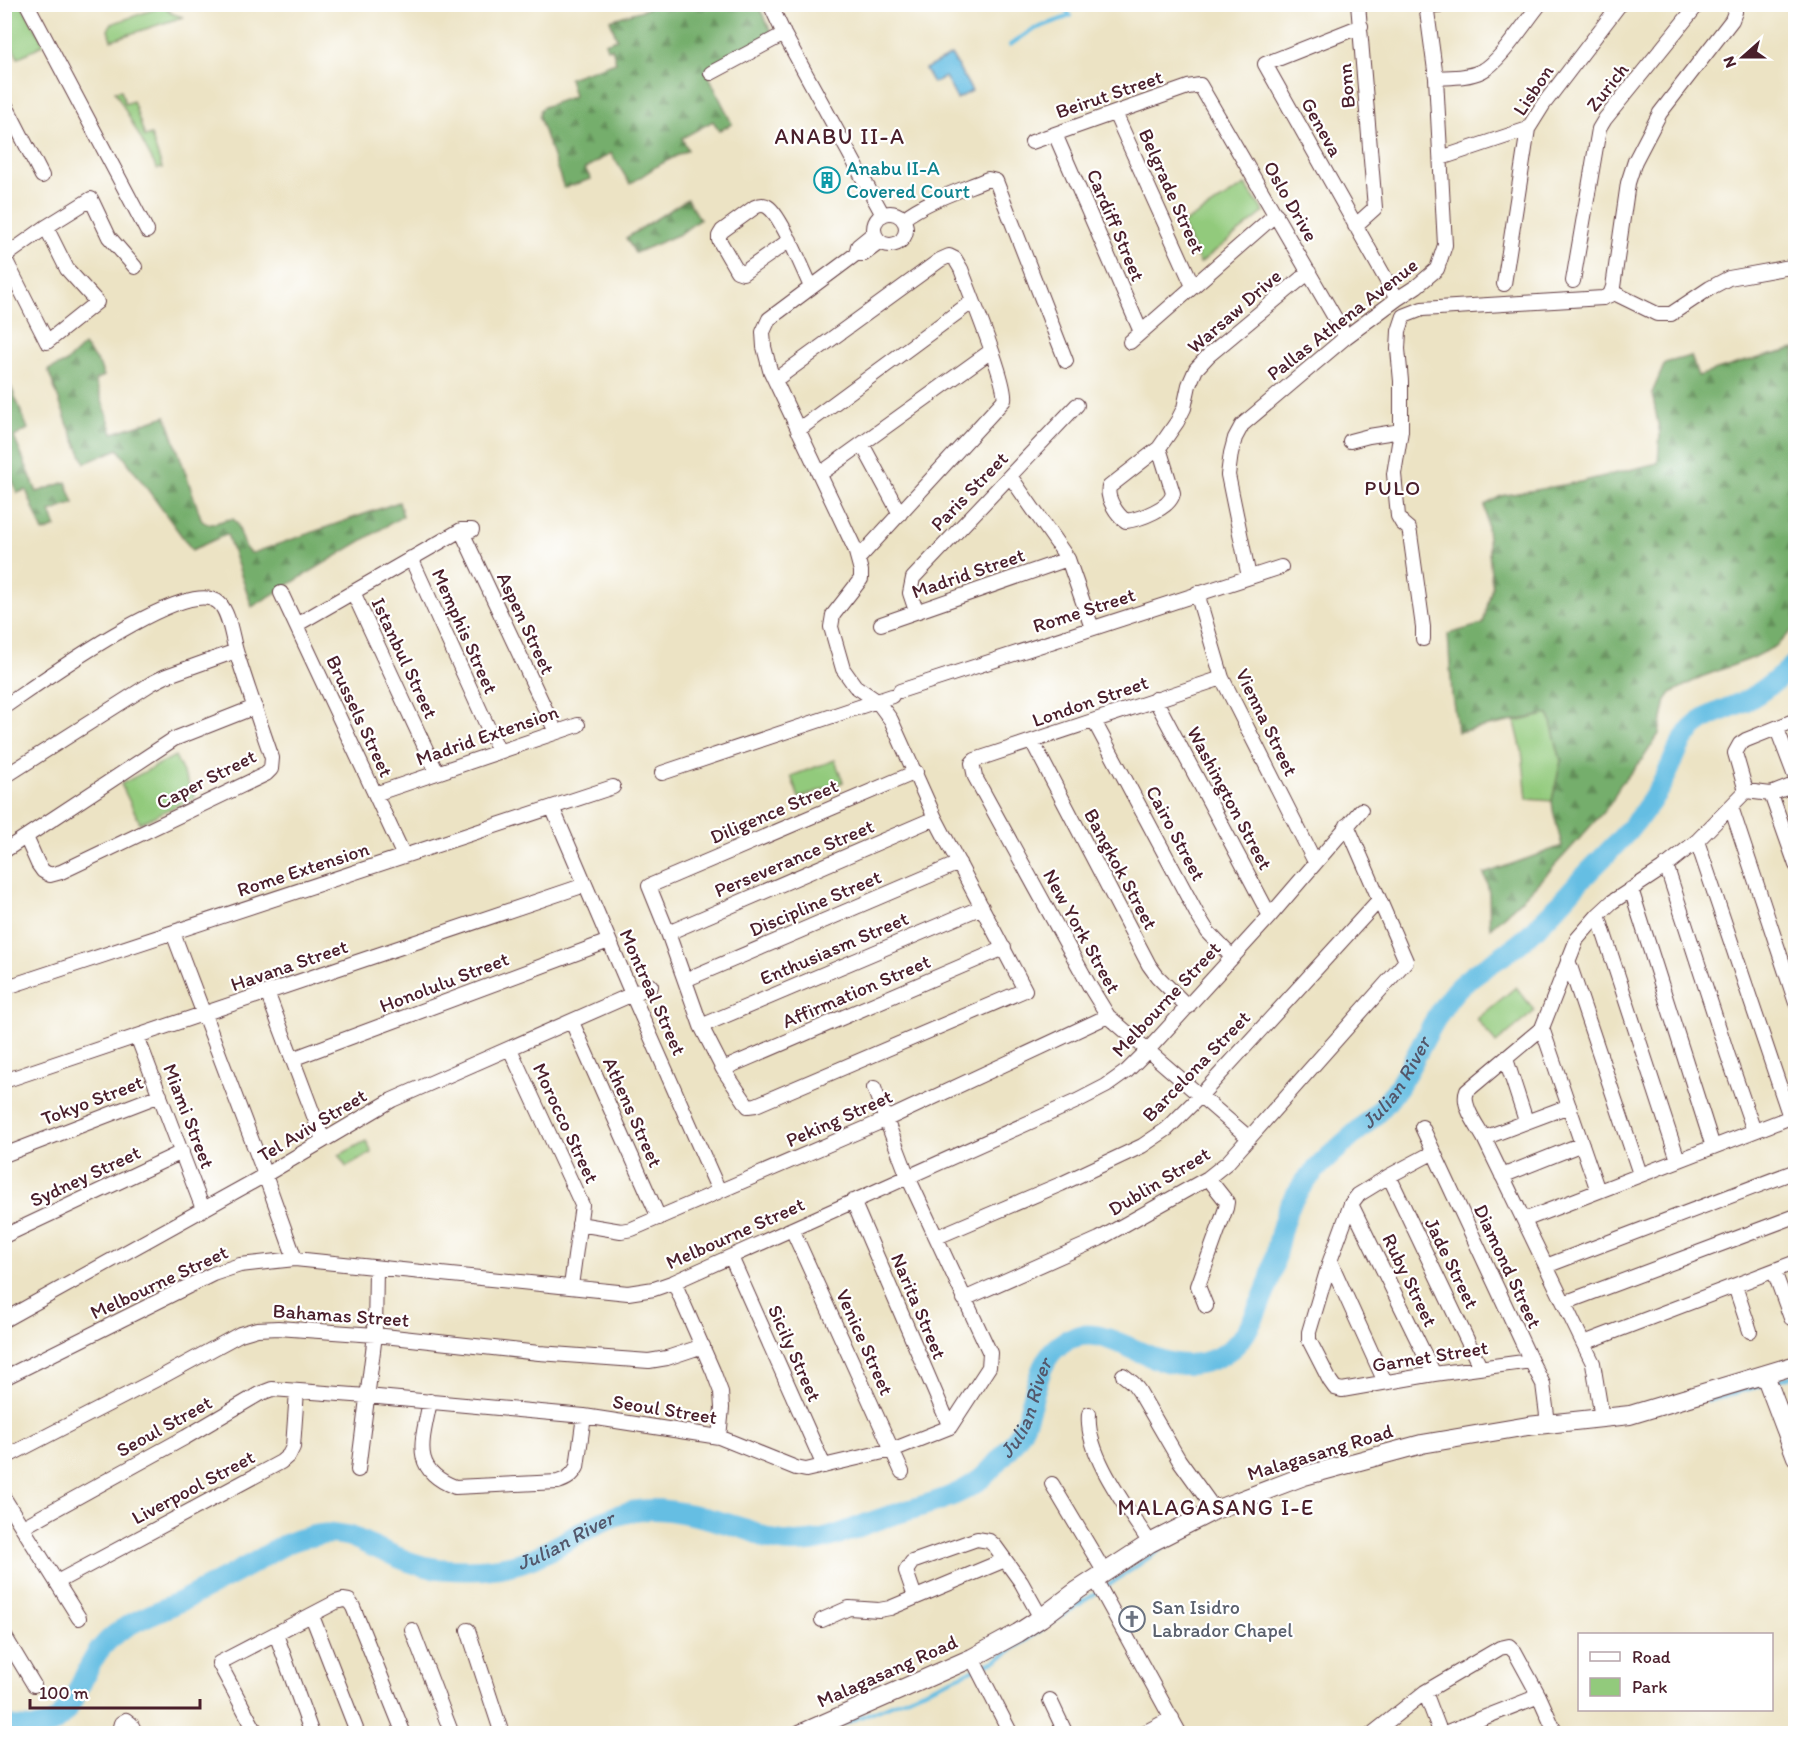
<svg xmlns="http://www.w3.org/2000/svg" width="1800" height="1738" font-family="Itim,sans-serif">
<defs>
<pattern id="forest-firs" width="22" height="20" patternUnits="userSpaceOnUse" patternTransform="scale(1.5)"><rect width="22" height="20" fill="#75ae6c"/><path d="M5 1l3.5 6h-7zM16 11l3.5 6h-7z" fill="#628d59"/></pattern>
</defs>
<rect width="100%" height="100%" fill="#fff"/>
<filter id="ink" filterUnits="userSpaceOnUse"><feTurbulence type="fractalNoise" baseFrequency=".0167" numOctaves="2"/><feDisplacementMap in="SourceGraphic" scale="12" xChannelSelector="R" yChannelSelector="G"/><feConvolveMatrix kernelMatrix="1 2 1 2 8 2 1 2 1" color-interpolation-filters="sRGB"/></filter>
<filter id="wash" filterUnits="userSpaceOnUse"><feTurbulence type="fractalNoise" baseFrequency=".008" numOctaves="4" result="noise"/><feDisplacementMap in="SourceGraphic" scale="24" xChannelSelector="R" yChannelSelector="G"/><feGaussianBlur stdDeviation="1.35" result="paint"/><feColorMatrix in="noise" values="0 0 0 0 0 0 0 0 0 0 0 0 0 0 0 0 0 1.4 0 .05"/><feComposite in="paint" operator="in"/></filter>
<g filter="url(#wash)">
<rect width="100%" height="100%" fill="#ece3c4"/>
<path fill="#92ca7c" stroke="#6e7454" stroke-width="1.5" d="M4 5H22L44 44 18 58 5 33Z
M164 6 173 14 183 17 111 40 108 30 111 24Z
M121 90 125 104 133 101 145 137 151 135 162 168 157 169 115 91Z
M1245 185 1264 212 1200 263 1182 224Z
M1549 714 1561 761 1552 801 1527 799 1522 751 1515 722Z
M175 756 195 797 140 823 121 784Z
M835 760 843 782 799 798 791 776Z
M1516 987 1535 1011 1496 1043 1477 1019Z
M366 1141 372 1153 346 1167 339 1155Z"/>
<path fill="url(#forest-firs)" stroke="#60664c" stroke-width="1.5" d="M649 5H758L773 35 706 70 732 124 719 131 713 121 682 138 688 150 657 166 630 184 611 153 585 169 591 179 564 188 539 117 540 110 544 107 574 96 569 78 616 62 612 48 607 49 605 43 617 39 610 20 649 8Z
M687 199 700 219 680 234 635 253 626 238Z
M84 345 100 366 104 376 95 380 113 433 166 416 202 521C212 529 222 518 233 519L237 523 246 549 249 552 253 553 399 502 403 516 252 607 227 534 192 550 118 449 85 463 68 425 48 370 65 363Z
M1795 349V628L1776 646 1753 658 1701 677 1671 693 1666 700 1659 734 1642 760 1620 785 1612 801 1604 811C1567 853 1533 891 1490 928 1488 909 1492 891 1484 874L1562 846 1553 810 1552 801 1561 761 1549 714 1458 732 1452 696 1448 634 1483 624 1492 586 1485 505 1501 496 1580 482 1658 463 1660 434 1652 393 1665 363 1691 356 1698 376 1739 363Z
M11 387 28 429 14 437 37 492 66 482 74 503 50 512 56 527 43 532 26 490 17 493 5 461V390Z"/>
<path fill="#65bee3" stroke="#586e87" stroke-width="1.5" d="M951 55 972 91 957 99 945 77 933 83 925 69Z"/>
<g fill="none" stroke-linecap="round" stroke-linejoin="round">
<path stroke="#65bee3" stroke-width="4" d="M1010 45 1032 30 1070 16 1064 4
M1775 1381 1796 1375
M1707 1401 1763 1385
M1106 1587 1176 1539
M844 1724 997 1660 1097 1592"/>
<path stroke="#65bee3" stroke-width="21" id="s1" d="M4 1726C19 1728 38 1731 51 1724 76 1711 83 1668 102 1647 126 1619 163 1612 193 1595 214 1584 235 1573 255 1562 272 1552 289 1540 308 1537 319 1534 332 1533 343 1535 352 1536 357 1539 365 1543 391 1554 414 1567 443 1569 477 1572 515 1569 546 1552 576 1537 607 1513 642 1510 672 1507 716 1520 745 1529 753 1531 760 1535 767 1538 781 1543 799 1543 813 1541 836 1538 858 1526 880 1519 913 1507 950 1502 978 1481 988 1474 995 1464 1003 1456 1011 1446 1018 1438 1023 1427 1036 1401 1035 1361 1062 1343 1111 1309 1163 1397 1228 1351 1242 1341 1248 1330 1255 1315 1260 1304 1265 1293 1269 1282 1278 1253 1279 1219 1297 1193 1319 1160 1353 1138 1380 1110 1412 1076 1425 1027 1455 991 1473 971 1500 960 1521 942 1542 924 1560 903 1578 883 1594 866 1611 850 1627 832 1642 815 1657 795 1667 774 1674 761 1678 744 1688 733 1704 714 1729 709 1749 699 1767 689 1781 677 1796 663"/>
</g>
</g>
<g filter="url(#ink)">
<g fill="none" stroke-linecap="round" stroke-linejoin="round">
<g stroke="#623c42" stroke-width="16">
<path id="street" d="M27 4 147 231
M770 4 784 34 883 215
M1426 6 1451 4
M1361 26 1265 64 1397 299
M711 73 784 34
M1436 78C1451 77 1467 78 1482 71 1499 63 1526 21 1540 4
M4 102 42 176
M1115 113 1193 286
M1055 134 1141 332
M1032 142 1188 87 1200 85 1346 337
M1441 158 1528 129
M874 229a16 16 0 1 1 32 0a16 16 0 1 1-32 0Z
M903 219C928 200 959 191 988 179L996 181 1066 361
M1355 226 1375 208 1358 4
M46 227 67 269 97 302 47 342 4 257 46 227 91 199 109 237 135 267
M874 233 858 246 856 254 769 319 763 332 764 347 770 370 855 549 861 571V579L833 615 831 627 843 669 855 686 877 701 891 720 935 818 1025 990 756 1105 748 1106 723 1069 701 1026 668 933 649 886 916 772
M790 240 743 273 737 271 719 240V236L722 231 755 207C759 205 764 204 768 207 780 214 804 271 811 287
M856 254H864L880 242
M1573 281 1599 129 1605 119 1698 4
M1504 284 1528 129 1543 105 1620 4
M1612 292 1657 314H1671L1710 288 1729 278 1796 266
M1130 342 1276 214
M775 380 940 260 949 256 955 259 961 269C969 291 1008 385 1004 400L858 559
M798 430 973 301
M1350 441 1369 436 1401 431
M862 444 900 514
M1159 448 1173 493C1171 508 1140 519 1126 521 1117 515 1106 498 1109 487L1159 448 1177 422 1184 408 1189 385 1196 369 1209 355 1309 272
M820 474 991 351
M1010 476 1068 559 1092 628
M461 530 556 732
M411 558 499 752
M1249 577 1228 475 1231 453 1235 438 1242 425 1346 337 1397 299 1417 286 1437 269 1445 245 1436 78 1426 4
M353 592 437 773
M281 593 404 856
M1197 593 1222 678 1315 862
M916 611 910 593 913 578 1077 405
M881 624 1068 559
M296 625 461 530H472
M1423 639V627L1410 534 1409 529 1402 523 1398 516 1394 474 1401 431V381L1398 349 1399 331 1404 316 1422 309 1603 298 1610 295 1613 287 1628 183 1635 161 1660 113 1732 20 1735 12V4
M1222 678 975 760 972 763 975 777 1089 985 1108 1016 1249 1138
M900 691 1281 567
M1155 699 1270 916
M4 707C35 686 188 574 219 603 230 613 232 640 237 654 248 689 260 723 272 758L271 769 266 774 61 872 50 875 43 871 38 864 26 837
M1094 721 1198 916 1208 932 1232 957
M1777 729 1796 779
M1032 741 1149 965 1157 976 1188 1007
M662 773 892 696
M4 777 152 683 166 676 236 651
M1746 791 1735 753 1740 744 1746 740 1796 720
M1746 791 1771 794 1796 784
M375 794 578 725
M1771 794 1796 865
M552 807 632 994 719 1191
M1731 807 1796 1003
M1697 841 1790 1117
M4 851 174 739 255 707
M1666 865 1728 1056 1754 1131
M1631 889 1713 1147
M1598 915 1678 1160
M173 933 265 1175 295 1259
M668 933 935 818
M1568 960 1640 1174
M685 980 959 863
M4 988 613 787
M267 992 323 1140
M572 1022 659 1218
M701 1026 982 907
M1542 1028 1598 1191
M137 1036 203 1209
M510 1049 582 1205 571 1286
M292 1059 609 941
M1506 1059 1526 1121
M723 1069 1004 948
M4 1081 585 885
M1422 1127 1531 1361 1543 1384 1548 1423
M1484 1138 1569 1106
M1434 1152 1389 1176 1358 1195 1351 1204 1330 1261 1309 1332V1340L1330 1381 1335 1388 1342 1390 1434 1374 1531 1361
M4 1155 160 1095
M1389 1176 1480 1367
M1502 1176 1582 1144
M853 1201 950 1427
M1351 1204 1434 1374
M1524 1220 1796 1115
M579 1224 621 1231 632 1229 885 1120 1108 1016
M792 1229 902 1472
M4 1236 182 1152
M937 1237 1061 1184 1142 1146 1167 1129 1200 1096 1379 900
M731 1257 824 1466
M1330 1261 1385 1382
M1546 1266 1796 1171
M1774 1271 1791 1318
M674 1282 713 1371 721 1392 722 1408 719 1437
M1735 1286 1750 1331
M964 1299 1099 1239 1208 1178 1228 1162 1406 961 1347 825
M1564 1303 1796 1216
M1206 1306 1198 1286 1226 1208 1227 1202 1208 1178
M4 1320 265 1175 392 1100 651 986
M1584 1343 1796 1262
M1123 1375 1133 1383 1139 1391 1179 1460 1215 1510
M4 1378 213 1274 240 1265 295 1259 628 1293 654 1289 674 1282 1077 1101 1106 1086 1127 1071 1147 1051 1270 916 1361 810
M430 1401C423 1440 409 1469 455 1487L558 1482C567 1479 572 1476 577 1467L584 1416
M1089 1414C1085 1454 1128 1509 1150 1543
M1602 1418 1593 1363 1590 1357 1484 1138C1477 1125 1461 1105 1467 1091L1542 1028 1577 939 1598 915 1612 902 1662 869 1697 841 1746 791
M4 1458 165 1375 240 1334 257 1329 278 1328 375 1335 539 1353 649 1361 667 1358 703 1346
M358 1470 375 1335 376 1268
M1052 1484 1105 1573
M4 1498 79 1618
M23 1527 186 1437 259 1394 272 1389 367 1396 584 1416 719 1437 796 1468 806 1470 892 1450 950 1427 989 1367 990 1353 908 1177 874 1088
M1095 1579 1180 1734
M57 1582 281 1462 289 1455 293 1447 297 1391
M915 1597 906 1571 912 1562 977 1539 989 1541 995 1546 1021 1582 1041 1618
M312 1616 358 1734
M822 1620 849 1608 879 1610 890 1608 1005 1560
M412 1630 452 1734
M468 1630 502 1734
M276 1634 312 1734
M4 1635 34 1685
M972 1658 1011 1734
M1425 1692 1441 1734
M1050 1700 1066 1734
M118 1734 121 1723 126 1720 131 1724 136 1734
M257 1734 219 1663 336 1602 343 1600 349 1601 353 1607 404 1734
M1142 1734 1172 1718
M1372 1734 1425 1692 1500 1648 1509 1646 1515 1652 1539 1696 1556 1734
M1442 1734 1539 1696"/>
</g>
<g stroke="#623c42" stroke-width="20">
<path id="secondary" d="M1765 1375 1796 1457
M800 1734 972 1658 1018 1633 1041 1618 1078 1590 1150 1543 1215 1510 1304 1476 1422 1444 1528 1426 1630 1415 1796 1365"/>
</g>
<use href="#street" stroke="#fff" stroke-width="14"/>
<use href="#secondary" stroke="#fff" stroke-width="18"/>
</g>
</g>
<defs>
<g id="building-ring" transform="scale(1.35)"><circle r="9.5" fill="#fff" stroke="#0f9aa8" stroke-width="1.5"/><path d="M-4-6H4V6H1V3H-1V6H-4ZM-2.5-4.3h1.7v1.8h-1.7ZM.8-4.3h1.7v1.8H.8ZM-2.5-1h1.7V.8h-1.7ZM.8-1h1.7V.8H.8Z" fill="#0f9aa8"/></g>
<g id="church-ring" transform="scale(1.35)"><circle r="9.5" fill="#fff" stroke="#6b7280" stroke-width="1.5"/><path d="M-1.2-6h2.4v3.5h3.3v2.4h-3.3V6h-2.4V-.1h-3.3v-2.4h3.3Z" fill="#6b7280"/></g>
</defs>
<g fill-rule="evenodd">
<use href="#building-ring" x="827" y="180"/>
<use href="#church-ring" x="1132" y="1619"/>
</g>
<g text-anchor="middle" stroke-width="4.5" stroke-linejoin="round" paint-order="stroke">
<g font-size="20" fill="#4a1f2b" stroke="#fff">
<text transform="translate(1346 86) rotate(-95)" y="7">Bonn</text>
<text transform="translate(1607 87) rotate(-52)" y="7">Zurich</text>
<text transform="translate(1533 90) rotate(-56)" y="7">Lisbon</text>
<text transform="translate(1109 94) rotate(-19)" y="7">Beirut Street</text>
<text transform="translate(1322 127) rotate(61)" y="7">Geneva</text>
<text transform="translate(1172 191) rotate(66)" y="7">Belgrade Street</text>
<text transform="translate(1291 201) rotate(60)" y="7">Oslo Drive</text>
<text transform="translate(1116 225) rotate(67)" y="7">Cardiff Street</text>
<text transform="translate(1234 311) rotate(-41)" y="7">Warsaw Drive</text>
<text transform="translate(1342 319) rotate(-38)" y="7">Pallas Athena Avenue</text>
<text transform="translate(969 491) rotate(-46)" y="7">Paris Street</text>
<text transform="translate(968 573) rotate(-19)" y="7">Madrid Street</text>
<text transform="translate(1084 610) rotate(-18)" y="7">Rome Street</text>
<text transform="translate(526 623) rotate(65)" y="7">Aspen Street</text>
<text transform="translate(465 631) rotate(66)" y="7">Memphis Street</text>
<text transform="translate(405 658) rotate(65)" y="7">Istanbul Street</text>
<text transform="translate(1090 701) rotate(-19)" y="7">London Street</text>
<text transform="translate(360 716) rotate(65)" y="7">Brussels Street</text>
<text transform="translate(1267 722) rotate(64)" y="7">Vienna Street</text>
<text transform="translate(487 735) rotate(-19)" y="7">Madrid Extension</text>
<text transform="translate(206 779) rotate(-27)" y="7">Caper Street</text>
<text transform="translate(1230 798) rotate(62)" y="7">Washington Street</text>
<text transform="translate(774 811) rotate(-23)" y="7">Diligence Street</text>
<text transform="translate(1176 833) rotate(62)" y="7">Cairo Street</text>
<text transform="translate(794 858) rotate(-23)" y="7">Perseverance Street</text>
<text transform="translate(303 869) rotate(-18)" y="7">Rome Extension</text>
<text transform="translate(1121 869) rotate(62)" y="7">Bangkok Street</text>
<text transform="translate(815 903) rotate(-23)" y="7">Discipline Street</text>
<text transform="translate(1082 931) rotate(61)" y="7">New York Street</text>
<text transform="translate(834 948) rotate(-23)" y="7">Enthusiasm Street</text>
<text transform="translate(289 965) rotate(-19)" y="7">Havana Street</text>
<text transform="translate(444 982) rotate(-21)" y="7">Honolulu Street</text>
<text transform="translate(856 991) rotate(-23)" y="7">Affirmation Street</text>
<text transform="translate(653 992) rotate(66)" y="7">Montreal Street</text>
<text transform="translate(1166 999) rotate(-47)" y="7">Melbourne Street</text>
<text transform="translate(1196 1066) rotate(-46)" y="7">Barcelona Street</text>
<text transform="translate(92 1100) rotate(-21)" y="7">Tokyo Street</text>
<text transform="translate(633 1112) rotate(66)" y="7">Athens Street</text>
<text transform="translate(189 1116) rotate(69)" y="7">Miami Street</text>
<text transform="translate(839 1118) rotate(-24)" y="7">Peking Street</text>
<text transform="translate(566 1123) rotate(65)" y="7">Morocco Street</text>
<text transform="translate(312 1125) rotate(-31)" y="7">Tel Aviv Street</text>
<text transform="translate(85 1176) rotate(-25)" y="7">Sydney Street</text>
<text transform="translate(1159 1181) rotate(-31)" y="7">Dublin Street</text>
<text transform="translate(735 1233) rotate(-24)" y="7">Melbourne Street</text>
<text transform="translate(1452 1263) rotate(64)" y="7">Jade Street</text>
<text transform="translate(1508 1266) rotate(65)" y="7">Diamond Street</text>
<text transform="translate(1410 1280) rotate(64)" y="7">Ruby Street</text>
<text transform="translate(159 1282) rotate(-25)" y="7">Melbourne Street</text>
<text transform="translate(919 1306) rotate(67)" y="7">Narita Street</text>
<text transform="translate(341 1315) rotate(4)" y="7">Bahamas Street</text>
<text transform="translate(865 1342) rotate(66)" y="7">Venice Street</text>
<text transform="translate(795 1353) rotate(66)" y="7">Sicily Street</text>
<text transform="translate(1430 1356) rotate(-9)" y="7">Garnet Street</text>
<text transform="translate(665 1409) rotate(9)" y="7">Seoul Street</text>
<text transform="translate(164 1426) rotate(-29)" y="7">Seoul Street</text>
<text transform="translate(1320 1452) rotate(-17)" y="7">Malagasang Road</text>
<text transform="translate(193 1487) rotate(-28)" y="7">Liverpool Street</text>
<text transform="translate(887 1671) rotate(-24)" y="7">Malagasang Road</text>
</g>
<g font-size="20" fill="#0d838f" stroke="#fff" text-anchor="start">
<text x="846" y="175">Anabu II-A<tspan x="846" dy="23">Covered Court</tspan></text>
</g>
<g font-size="20" fill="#5b616d" stroke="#fff" text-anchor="start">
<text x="1152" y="1614">San Isidro<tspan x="1152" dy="23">Labrador Chapel</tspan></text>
</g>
<g font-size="21" letter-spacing="1.5" fill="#4a1f2b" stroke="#fff">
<text x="1393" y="495">PULO</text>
</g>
<g font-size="21" font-style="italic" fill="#53576b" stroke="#fff">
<text dy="7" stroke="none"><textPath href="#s1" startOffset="1746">Julian River</textPath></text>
<text dy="7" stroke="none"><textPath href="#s1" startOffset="1170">Julian River</textPath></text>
<text dy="7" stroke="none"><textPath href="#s1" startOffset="646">Julian River</textPath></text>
</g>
<g font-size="22" letter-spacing="1.5" fill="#4a1f2b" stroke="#fff">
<text x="840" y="144">ANABU II-A</text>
<text x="1216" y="1515">MALAGASANG I-E</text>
</g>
</g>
<rect width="1800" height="1738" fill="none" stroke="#fff" stroke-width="24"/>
<rect x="1578" y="1633" width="195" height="78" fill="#ffffff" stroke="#b7a5aa" stroke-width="1.5"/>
<rect x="1590" y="1652" width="30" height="9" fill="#ffffff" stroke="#b7a5aa" stroke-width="1.5"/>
<text x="1632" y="1663" font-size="18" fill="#4a1f2b">Road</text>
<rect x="1590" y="1678" width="30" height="18" fill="#92ca7c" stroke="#b7a5aa" stroke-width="1.5"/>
<text x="1632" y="1693" font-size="18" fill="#4a1f2b">Park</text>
<g transform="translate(1743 57) rotate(249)" stroke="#ffffff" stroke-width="4.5" paint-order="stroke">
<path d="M0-4.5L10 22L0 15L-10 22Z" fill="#4a1f2b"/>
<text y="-9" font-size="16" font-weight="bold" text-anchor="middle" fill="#4a1f2b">N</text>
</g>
<path d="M30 1699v9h170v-9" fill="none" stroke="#4a1f2b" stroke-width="3"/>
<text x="39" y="1699" font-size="18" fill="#4a1f2b" stroke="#ffffff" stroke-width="4.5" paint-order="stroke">100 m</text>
</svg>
